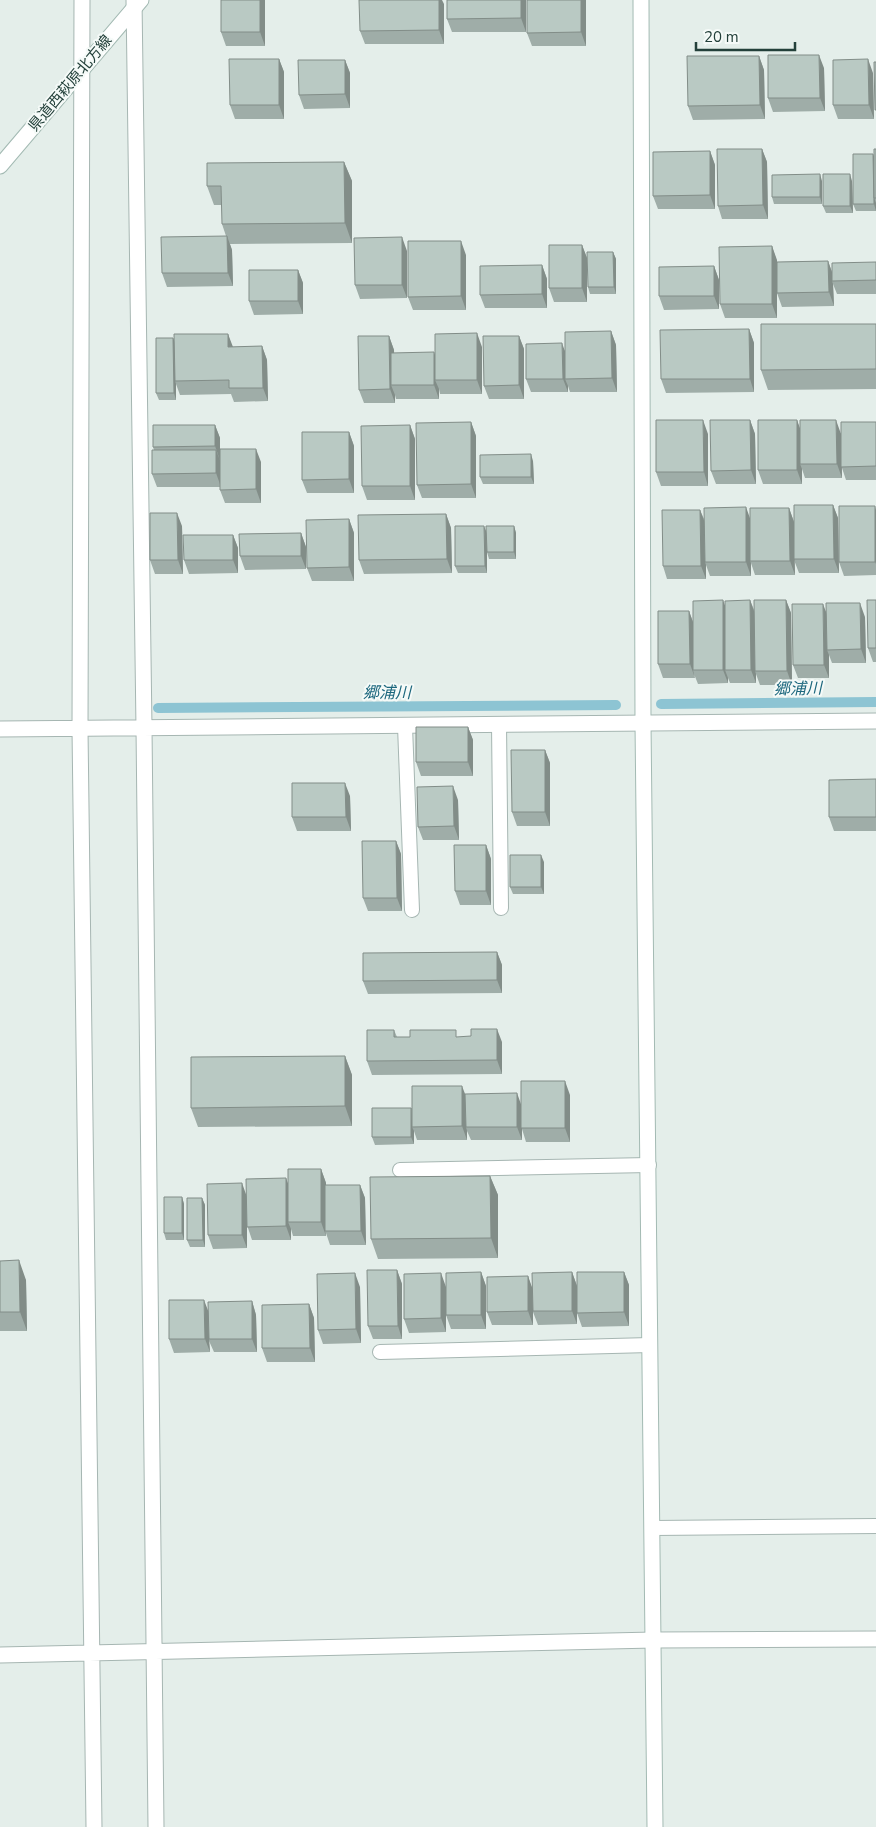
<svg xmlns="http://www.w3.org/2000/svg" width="876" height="1827" font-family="'Nunito Sans','Noto Sans JP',sans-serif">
<rect width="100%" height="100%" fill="#e4eeea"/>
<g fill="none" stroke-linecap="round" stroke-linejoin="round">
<path stroke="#8dc4d3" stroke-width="10" d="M661 704 876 702
M158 708 616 705"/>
<g stroke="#a6b6b2" stroke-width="16">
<path id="lane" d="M499 724 501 908
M405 726 412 910
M400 1170 649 1165
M380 1352 650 1345
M653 1528 876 1526"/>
</g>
<g stroke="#a6b6b2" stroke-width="17">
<path id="street" d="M82 0 80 729 94 1827
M134 0 144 728 156 1827
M0 729 876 721
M0 1655 654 1640 876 1639"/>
</g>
<g stroke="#a3bab3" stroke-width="17">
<path id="secondary" d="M641 0 643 723 655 1827
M0 166 141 0"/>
</g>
<use href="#lane" stroke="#fff" stroke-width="14"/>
<use href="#street" stroke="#fff" stroke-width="15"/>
<use href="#secondary" stroke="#fff" stroke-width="15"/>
</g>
<path fill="#9fada8" d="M221 0H265V46H226L221 32Z
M526 0V32H452L447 19Z
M586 0V46H532L527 33Z
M444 4V44H365L360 31Z
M759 56 764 70 765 119 693 120 688 106Z
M279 59 284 72V119H235L230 105Z
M345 60 350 73V108L304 109 299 95Z
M824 68 825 111 773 112 768 98Z
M873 73 874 119H838L833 105Z
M762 149 767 162 768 219H722L718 206Z
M876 149V211H856L853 204 874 156Z
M710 151 715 165V209H658L653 196Z
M344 162 352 181V243L230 244 232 250 233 286 167 287 162 273 226 236 222 224V205H214L207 186Z
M822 181V204H774L772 197Z
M852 181 853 213H826L823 206Z
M582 245 587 258V302H554L549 288Z
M772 246 777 262 828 261 832 272 876 262V294H837L833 284 834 306 782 307 777 293V262V318H725L720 304Z
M407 251V298L360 299 355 285Z
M613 252 616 259V294H590L588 287Z
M466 255V310H413L408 297Z
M542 265 547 279V308H485L480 295Z
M714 266 719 280V309L664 310 659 296Z
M298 270 303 283V314L254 315 249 301Z
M876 324V389L768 390 761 370Z
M749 329 754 343V392L666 393 661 379Z
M611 331 616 345 617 392H570L568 386V392H531L526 379 565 350Z
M228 334 232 347 262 346 267 360 268 401 234 402 231 394 180 395 176 384V400H159L156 393 173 338 175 342Z
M389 336 394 350V353L435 357 482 347V394H440L439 389V399H396L395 395V403H364L359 390Z
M519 336 524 349V399H489L484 386Z
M750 420 755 434 756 484H716L711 471Z
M797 420 800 430 841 433 876 422V480H846L842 468V478H805L802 469V484H763L758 470Z
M471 422 476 436V498H422L417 485Z
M215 425 220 438V449L261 462V503H225L220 490V487H157L152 474 154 450 153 447Z
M410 425 415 439V500H367L362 486Z
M349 432 354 446V493H307L302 480Z
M708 434V486H661L656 472Z
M533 461 534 484H483L480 477Z
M833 505 838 518 839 573H799L794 560 795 575H755L751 563V576H710L706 565V579H667L663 566 700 510 705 521 750 519 789 508 794 522Z
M876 510V575L844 576 839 562Z
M446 514 451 528 452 573 364 574 359 560Z
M349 519 354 533V581H312L307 568Z
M182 526 183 574H155L150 560Z
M514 526 516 533V559H489L487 552V573H458L455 566 487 533Z
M301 533 306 547V569L245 570 240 556Z
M233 535 238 548V573L189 574 184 560Z
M750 600 755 612 786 600 791 613 792 685H760L756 674V683H730L728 678V683L698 684 694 674 695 678H663L658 664 689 611 693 622 725 605Z
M876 600V662H873L868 648Z
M865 617 866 663H832L829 655V678H798L793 665Z
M468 727 473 740V776H421L416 762Z
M545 750 550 763V826H517L512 812Z
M876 779V831H834L829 817Z
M350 796 351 831H297L292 817Z
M458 800 459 840H423L418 827Z
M396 841 401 854 402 911H368L363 898Z
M486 845 491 859V905H460L455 891Z
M544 862V894H513L510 887Z
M497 952 502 965V993L368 994 363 981Z
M394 1030 397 1037H458L502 1042V1074L372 1075 367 1061Z
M345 1056 352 1075V1126L198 1127 191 1108Z
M465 1095 521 1105 570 1095V1142H526L522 1129V1140H471L467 1131V1140H417L414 1131V1144L375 1145 372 1137 411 1108Z
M321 1169 326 1183V1185H360L365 1198 366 1245H330L326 1233V1236H293L291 1229V1240H252L247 1225V1248L213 1249 208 1235 246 1196 286 1178 288 1185Z
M490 1176 498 1195V1258L378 1259 371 1239Z
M182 1197 184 1204V1240H166L164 1233Z
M202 1198 205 1205V1247H190L187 1240Z
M0 1261 26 1280 27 1331H0Z
M397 1270 402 1284V1339H373L368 1326Z
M481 1272 486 1286V1329H451L446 1315Z
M572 1272 577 1286V1324L538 1325 533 1312V1325H492L487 1312 528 1276 532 1289Z
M624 1272 629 1285V1326L582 1327 577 1313Z
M360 1287 361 1343 323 1344 318 1330Z
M446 1287V1332L409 1333 404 1319Z
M252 1301 256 1315 257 1352H214L209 1341 210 1352 174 1353 169 1339 208 1311Z
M309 1304 314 1318 315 1362H267L262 1348Z"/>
<path fill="#828d88" d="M260 0H265V46L260 32Z
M439 0H442L444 4V44L439 30Z
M521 0H526V32L521 18Z
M581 0H586V46L581 32Z
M819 55 824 68 825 111 820 98Z
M759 56 764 70 765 119 760 105Z
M279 59 284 72V119L279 105Z
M868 59 873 73 874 119 869 105Z
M345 60 350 73V108L345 94Z
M762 149 767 162 768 219 763 205Z
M710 151 715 165V209L710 195Z
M873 154 876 161 874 198 876 203V211L874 204Z
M344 162 352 181V243L345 223Z
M820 174 822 181V204L820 197Z
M850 174 852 181 853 213 850 206Z
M227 236 232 250 233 286 228 273Z
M402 237 407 251V298L402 285Z
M461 241 466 255V310L461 296Z
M582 245 587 258V302L582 288Z
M772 246 777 260V318L772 304Z
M613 252 616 259V294L614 287Z
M828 261 833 275 832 281 833 284 834 306 829 292Z
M542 265 547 279V308L542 294Z
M714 266 719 280V309L714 296Z
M298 270 303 283V314L298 301Z
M749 329 754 343V392L750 379Z
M611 331 616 345 617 392 612 378Z
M477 333 482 347V394L477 380Z
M228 334 233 347H228Z
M389 336 394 350 395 385H391L395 395V403L390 389Z
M519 336 524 349V399L519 385Z
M173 338 176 345 175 381 176 384V400L174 393Z
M562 343 567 357 565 379 568 386V392L563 379Z
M262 346 267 360 268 401 263 388Z
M434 352 439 366 435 380 439 389V399L434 385Z
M703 420 708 434V486L704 472Z
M750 420 755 434 756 484 751 470Z
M797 420 802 434 800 464 802 469V484L797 470Z
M836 420 841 434 842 478 837 464Z
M471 422 476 436V498L471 484Z
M215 425 220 438V460L215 446Z
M410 425 415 439V500L410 486Z
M349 432 354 446V493L349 479Z
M256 449 261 462V503L256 489Z
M216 450 221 463V487L216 473Z
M531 454 533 461 534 484 531 477Z
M833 505 838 518 839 573 834 559Z
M875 506 876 510V564L875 562Z
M746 507 751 521 750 561 751 563V576L746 562Z
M789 508 794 522 795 575 790 561Z
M700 510 705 523V562L706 565V579L701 566Z
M177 513 182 526 183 574 178 560Z
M446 514 451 528 452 573 447 559Z
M349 519 354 533V581L349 567Z
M484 526 487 533V573L485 566Z
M514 526 516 533V559L514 552Z
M301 533 306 547V569L301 556Z
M233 535 238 548V573L233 560Z
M723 600 728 614 725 670 728 678V683L723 670Z
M750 600 755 614V671L756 674V683L751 670Z
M786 600 791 613 792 685 787 671Z
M860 603 865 617 866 663 861 649Z
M823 604 828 617 827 650 829 655V678L824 665Z
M689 611 694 625 693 670 695 678 690 664Z
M468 727 473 740V776L468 762Z
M545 750 550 763V826L545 812Z
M345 783 350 796 351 831 346 817Z
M453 786 458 800 459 840 454 826Z
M396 841 401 854 402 911 397 898Z
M486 845 491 859V905L486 891Z
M541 855 544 862V894L541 887Z
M497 952 502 965V993L497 980Z
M497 1029 502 1042V1074L497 1060Z
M345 1056 352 1075V1126L345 1106Z
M565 1081 570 1095V1142L565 1128Z
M462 1086 467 1099 466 1127 467 1131V1140L462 1126Z
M517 1093 522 1107V1140L517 1127Z
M411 1108 412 1127 414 1131V1144L411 1137Z
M321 1169 326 1183V1231H325L326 1236 321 1222Z
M490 1176 498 1195V1258L491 1238Z
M286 1178 291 1192 288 1222 291 1229V1240L286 1226Z
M242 1183 247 1197V1248L242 1235Z
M360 1185 365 1198 366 1245 361 1231Z
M182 1197 184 1204V1240L182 1233Z
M202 1198 205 1205V1247L203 1240Z
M19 1260 26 1280 27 1331 20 1312Z
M397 1270 402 1284V1339L398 1326Z
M481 1272 486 1286V1329L481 1315Z
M572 1272 577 1286V1324L572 1311Z
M624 1272 629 1285V1326L624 1312Z
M355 1273 360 1287 361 1343 356 1329Z
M441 1273 446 1287V1332L441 1318Z
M528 1276 533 1290V1325L528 1311Z
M204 1300 209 1313V1339L210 1352 205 1339Z
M252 1301 256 1315 257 1352 252 1339Z
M309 1304 314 1318 315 1362 310 1348Z"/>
<path fill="#b9c9c3" stroke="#828d88" d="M221 0H260V32H221Z
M359 0H439V30L360 31Z
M447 0H521V18L447 19Z
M527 0H581V32L527 33Z
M768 55H819L820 98H768Z
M687 56H759L760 105 688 106Z
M229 59H279V105H230Z
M868 59 869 105H833V60Z
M298 60H345V94L299 95Z
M874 62H876V110H875Z
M717 149H762L763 205 718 206Z
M874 149H876V198H874Z
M710 151V195L653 196V152Z
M853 154H873L874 204H853Z
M344 162 345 223 222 224 221 186H207V163Z
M820 174V197H772V175Z
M823 174H850V206H823Z
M227 236 228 273H162L161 237Z
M402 237V285H355L354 238Z
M408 241H461V296L408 297Z
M549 245H582V288H549Z
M772 246V304H720L719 247Z
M587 252H613L614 287H588Z
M828 261 829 292 777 293V262Z
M876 262V280L832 281V263Z
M542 265V294L480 295V266Z
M714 266V296H659V267Z
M249 270H298V301H249Z
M761 324H876V369L761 370Z
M749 329 750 379H661L660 330Z
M611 331 612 378 565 379V332Z
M477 333V380H435V334Z
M174 334H228V347L262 346 263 388H229V380L175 381Z
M358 336H389L390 389 359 390Z
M483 336H519V385L484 386Z
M156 338H173L174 393H156Z
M562 343 563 379H526V344Z
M434 352V385H391V353Z
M656 420H703L704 472H656Z
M710 420H750L751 470 711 471Z
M758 420H797V470H758Z
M800 420H836L837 464H800Z
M471 422V484L417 485 416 423Z
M841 422H876V466L841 467Z
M153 425H215V446L153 447Z
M410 425V486H362L361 426Z
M302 432H349V479L302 480Z
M220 449H256V489L220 490Z
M152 450H216V473L152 474Z
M531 454V477H480V455Z
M794 505H833L834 559H794Z
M839 506H875V562H839Z
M746 507V562H705L704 508Z
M750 508H789L790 561H750Z
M662 510H700L701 566H663Z
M150 513H177L178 560H150Z
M446 514 447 559 359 560 358 515Z
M349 519V567L307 568 306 520Z
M455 526H484L485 566H455Z
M486 526H514V552H487Z
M301 533V556H240L239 534Z
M183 535H233V560H184Z
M723 600V670H693V601Z
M750 600 751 670H725V601Z
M754 600H786L787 671H755Z
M867 600H876V648H868Z
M826 603H860L861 649 827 650Z
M792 604H823L824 665H793Z
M658 611H689L690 664H658Z
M416 727H468V762H416Z
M511 750H545V812H512Z
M876 779V817H829V780Z
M292 783H345L346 817H292Z
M453 786 454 826 418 827 417 787Z
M362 841H396L397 898H363Z
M454 845H486V891H455Z
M510 855H541V887H510Z
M497 952V980L363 981V953Z
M471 1029H497V1060L367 1061V1030H394V1037H410V1030H456V1037L471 1036Z
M345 1056V1106L191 1108V1057Z
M521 1081H565V1128H521Z
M412 1086H462V1126L412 1127Z
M517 1093V1127H466L465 1094Z
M372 1108H411V1137H372Z
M288 1169H321V1222H288Z
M490 1176 491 1238 371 1239 370 1177Z
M286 1178V1226L247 1227 246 1179Z
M242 1183V1235H208L207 1184Z
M325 1185H360L361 1231H325Z
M164 1197H182V1233H164Z
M187 1198H202L203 1240H187Z
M19 1260 20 1312H0V1261Z
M367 1270H397L398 1326H368Z
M481 1272V1315H446V1273Z
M572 1272V1311H533L532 1273Z
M577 1272H624V1312L577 1313Z
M355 1273 356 1329 318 1330 317 1274Z
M441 1273V1318L404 1319V1274Z
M528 1276V1311L487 1312V1277Z
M169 1300H204L205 1339H169Z
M252 1301V1339H209L208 1302Z
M309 1304 310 1348H262V1305Z"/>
<g text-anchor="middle" stroke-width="4" stroke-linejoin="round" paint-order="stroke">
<g font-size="15" fill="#23403a" stroke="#f5faf8">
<text transform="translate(70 83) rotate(-50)" y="5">県道西萩原北方線</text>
</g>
<g font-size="16" font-style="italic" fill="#1c677d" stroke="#f5faf8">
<text transform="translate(798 688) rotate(-1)" y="6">郷浦川</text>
<text x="387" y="698">郷浦川</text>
</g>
</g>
<path d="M696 42v8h99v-8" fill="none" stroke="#23403a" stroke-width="2.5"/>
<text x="704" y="42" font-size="15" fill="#23403a" stroke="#f5faf8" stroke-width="4" paint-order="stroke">20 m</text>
</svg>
